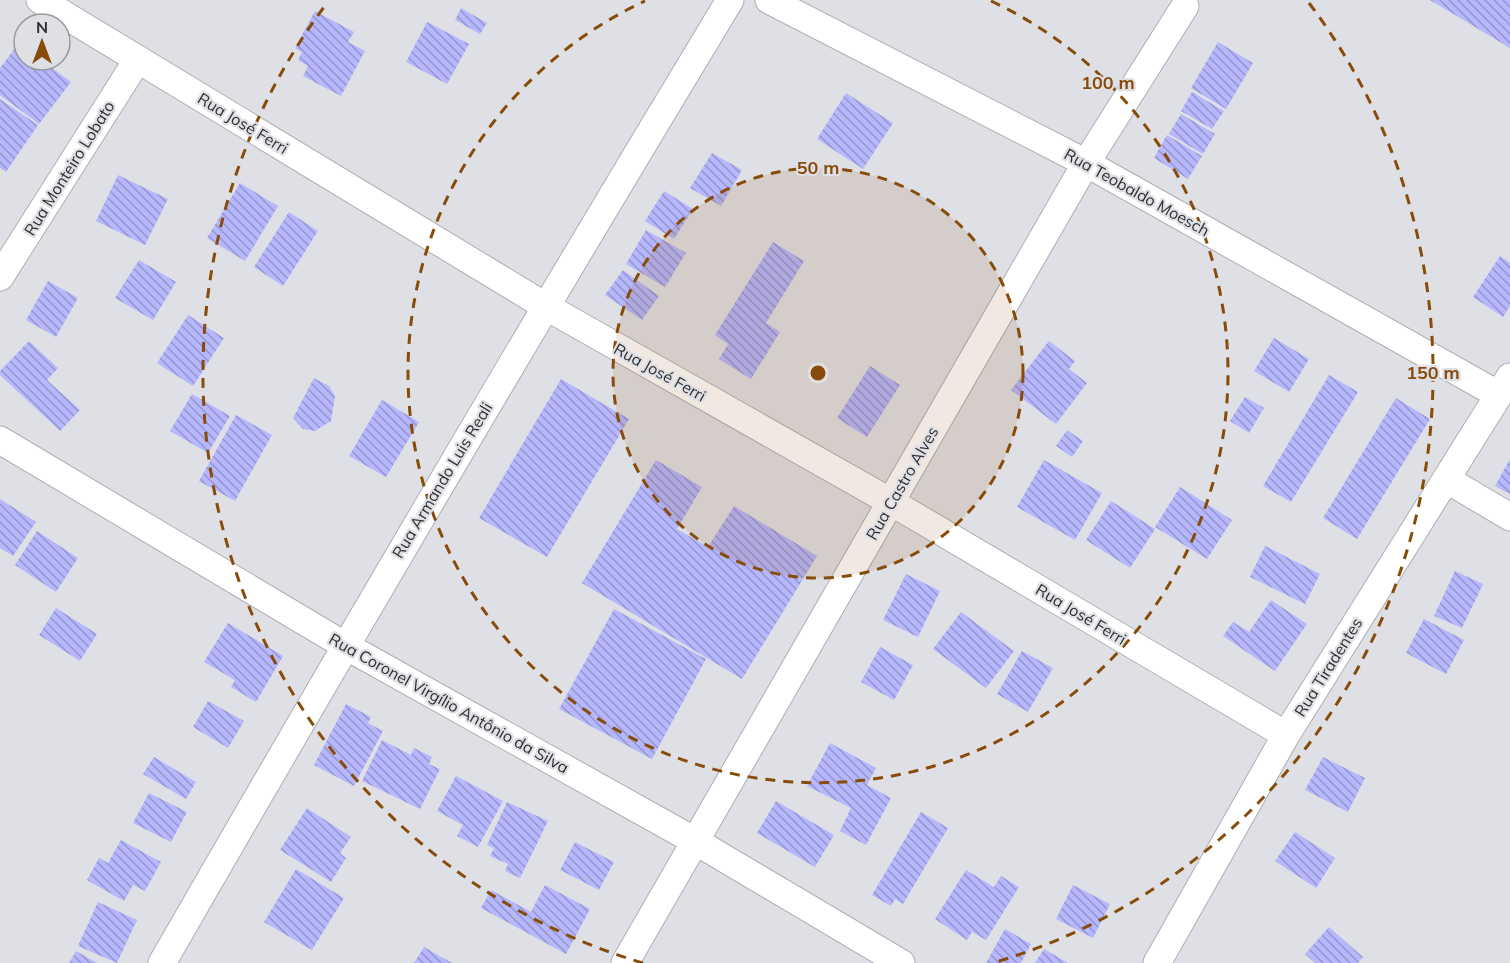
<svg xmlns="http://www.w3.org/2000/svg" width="1510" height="963" font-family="Mulish,sans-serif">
<defs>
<pattern id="building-back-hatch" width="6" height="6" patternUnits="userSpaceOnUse" patternTransform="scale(1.5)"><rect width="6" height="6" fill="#b6b7fd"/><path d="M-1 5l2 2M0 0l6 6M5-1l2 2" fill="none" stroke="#9495cd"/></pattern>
</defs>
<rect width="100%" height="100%" fill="#dfe0e5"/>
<path fill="url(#building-back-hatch)" d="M1430 0H1510V48Z
M461 8 487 23 480 34 455 20Z
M315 11 354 32 348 42 365 51 341 96 303 76 308 66 298 60 302 52 295 48Z
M427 22 469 44 447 84 406 62Z
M1218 42 1253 63 1226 109 1191 88Z
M19 43 24 47V60H41L71 82 39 124 0 95V68Z
M1192 92 1224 111 1212 129 1181 111Z
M846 93 893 123 863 169 817 139Z
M0 99 38 125 6 172 0 168Z
M1181 114 1215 134 1203 154 1169 134Z
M1167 135 1202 156 1188 179 1154 158Z
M712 153 742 170 721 206 690 188Z
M118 175 168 199 145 245 96 221Z
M240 183 278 206 245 261 207 238Z
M664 191 693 209 674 239 645 221Z
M289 212 318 231 283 286 254 267Z
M646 230 686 253 665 287 626 264Z
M773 242 804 261 766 323 780 332 751 379 719 359 728 344 715 335Z
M1500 256 1510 263V306L1503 317 1473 297Z
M139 260 176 282 153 320 115 298Z
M623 270 659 296 642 320 605 295Z
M48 281 78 298 56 337 26 320Z
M188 315 224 338 193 386 157 363Z
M1274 338 1309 359 1289 392 1254 371Z
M29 341 58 368 47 380 80 410 60 431 0 375V371Z
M1049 341 1075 361 1069 369 1087 383 1056 424 1011 390Z
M870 366 900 385 867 437 837 418Z
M1329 375 1358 392 1291 502 1263 486Z
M314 378 329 386 335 396 331 421 315 431 303 429 293 418Z
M561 379 629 419 547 557 479 518Z
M192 394 230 416 208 453 170 431Z
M1245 397 1264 408 1249 433 1230 421Z
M1396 398 1430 419 1357 539 1323 518Z
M382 400 419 422 386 477 349 456Z
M236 415 272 435 235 501 199 481Z
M1067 430 1083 441 1072 457 1056 446Z
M1510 459V494L1495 486Z
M656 460 702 487 677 529 708 547 734 506 817 556 742 679 582 583Z
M1044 460 1102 493 1075 540 1017 507Z
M1180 487 1232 520 1207 559 1155 527Z
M0 499 36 522 13 556 0 548Z
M1111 501 1155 529 1130 568 1086 540Z
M37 531 78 558 56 592 15 565Z
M1265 546 1320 574 1305 604 1250 577Z
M1455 571 1483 584 1462 628 1434 616Z
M906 574 940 591 918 637 883 620Z
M1271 600 1307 624 1275 671 1223 636 1233 622 1249 632Z
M56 608 97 634 80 661 39 635Z
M614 609 706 659 652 759 559 709Z
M961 612 1014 651 986 688 933 649Z
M1424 619 1464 640 1446 674 1406 653Z
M228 623 283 656 256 702 231 687 235 680 204 662Z
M880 647 913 665 894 700 861 682Z
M1022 651 1053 668 1028 712 997 694Z
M208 701 244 721 228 748 193 727Z
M346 704 371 717 368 723 383 731 354 786 314 765Z
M382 740 411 755 414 748 432 757 429 764 440 769 420 809 362 781Z
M830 743 876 768 867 785 891 798 866 845 840 831 851 808 807 786Z
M154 757 196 782 186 799 143 774Z
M1323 757 1365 778 1348 812 1305 790Z
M456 776 503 801 478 847 457 836 463 825 437 811Z
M149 793 187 812 171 842 133 823Z
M776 801 834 835 815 867 757 833Z
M507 802 548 821 520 878 505 871 508 864 490 856 494 848 487 845Z
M307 808 351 837 340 853 346 858 331 882 280 850Z
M921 812 948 828 903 904 895 899 891 906 872 895Z
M1295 832 1335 858 1316 888 1275 861Z
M121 840 161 862 145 891 133 885 124 901 87 880 99 858 108 863Z
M575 842 614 862 599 890 560 870Z
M296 869 344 898 312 950 264 922Z
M966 870 994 887 1001 876 1019 887 986 940 972 932 967 940 935 919Z
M545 885 590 909 566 954 481 908 491 890 531 912Z
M1073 885 1110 904 1093 938 1056 919Z
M98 902 137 920 117 963 78 946Z
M1329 927 1363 957 1358 963H1315L1305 954Z
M1005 929 1031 944 1021 963H986Z
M424 947 452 963H414Z
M1044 949 1068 963H1035Z
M76 951 97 963H69Z"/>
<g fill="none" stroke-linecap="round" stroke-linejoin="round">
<g stroke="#adaeb3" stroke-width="29">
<path id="minor" d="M40 0 545 306 891 502 1286 735
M769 0 1086 163 1499 395
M0 277 138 59
M0 440 344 645 695 841 901 963
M1446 479 1510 517
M162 963C348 640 537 319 730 0
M625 963 1086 163 1185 6
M1157 963 1286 735 1510 377"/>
</g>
<use href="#minor" stroke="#fff" stroke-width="27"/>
</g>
<circle cx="818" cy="373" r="205" fill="#884c0a" fill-opacity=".12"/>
<g fill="none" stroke="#884c0a" stroke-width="3" stroke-dasharray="10 8">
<circle cx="818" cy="373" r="205"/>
<path d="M991 1A410 410 0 1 1 645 1"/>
<path d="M643 963A615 615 0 0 1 327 3M1309 3A615 615 0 0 1 993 963"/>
</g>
<g text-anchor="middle" stroke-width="4.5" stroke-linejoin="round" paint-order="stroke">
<g font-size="16" fill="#2f2f31" stroke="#dfe0e5">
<text transform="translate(243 123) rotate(31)" y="6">Rua José Ferri</text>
<text transform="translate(69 168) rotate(-58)" y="6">Rua Monteiro Lobato</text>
<text transform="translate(1137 192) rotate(29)" y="6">Rua Teobaldo Moesch</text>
<text transform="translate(660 372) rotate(29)" y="6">Rua José Ferri</text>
<text transform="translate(442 480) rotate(-59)" y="6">Rua Armando Luis Reali</text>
<text transform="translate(902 483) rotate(-60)" y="6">Rua Castro Alves</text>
<text transform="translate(1081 614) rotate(31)" y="6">Rua José Ferri</text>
<text transform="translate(1328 667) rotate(-58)" y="6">Rua Tiradentes</text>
<text transform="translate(449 703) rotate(29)" y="6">Rua Coronel Virgílio Antônio da Silva</text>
</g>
</g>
<circle cx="818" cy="373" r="9" fill="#884c0a" stroke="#dfe0e5" stroke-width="3"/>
<g font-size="18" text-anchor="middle" font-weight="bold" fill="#884c0a" stroke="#dfe0e5" stroke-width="4.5" stroke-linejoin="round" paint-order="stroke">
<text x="1108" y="89">100 m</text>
<text x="818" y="174">50 m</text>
<text x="1433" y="379">150 m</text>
</g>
<g transform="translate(42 42)"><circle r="28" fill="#dfe0e5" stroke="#99999d" stroke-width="1.5"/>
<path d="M0-4.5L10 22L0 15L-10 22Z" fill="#884c0a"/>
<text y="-9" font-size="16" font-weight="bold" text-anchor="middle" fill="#2f2f31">N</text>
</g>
</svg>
